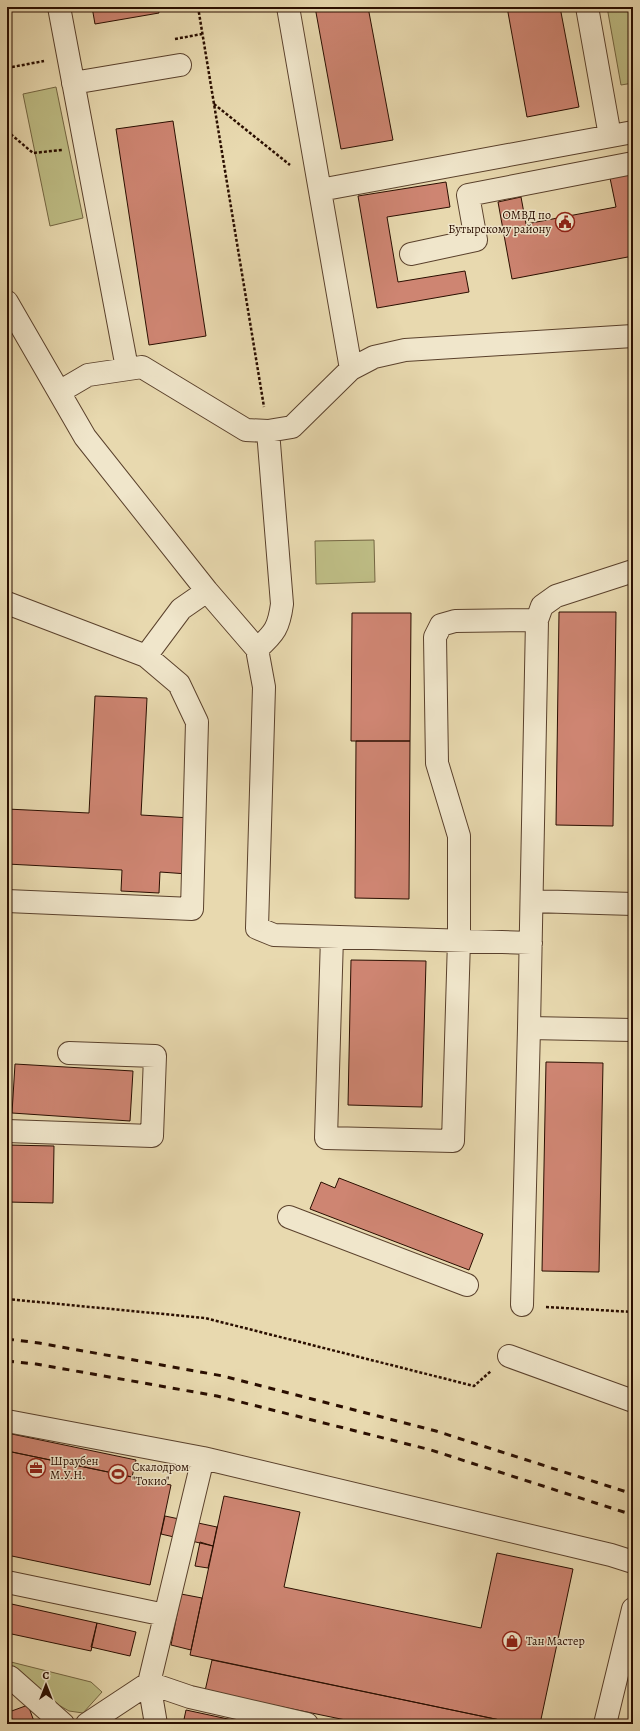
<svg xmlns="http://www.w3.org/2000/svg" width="640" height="1731" font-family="Alegreya,serif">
<rect width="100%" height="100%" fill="#e8d9af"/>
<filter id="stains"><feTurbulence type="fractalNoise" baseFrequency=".005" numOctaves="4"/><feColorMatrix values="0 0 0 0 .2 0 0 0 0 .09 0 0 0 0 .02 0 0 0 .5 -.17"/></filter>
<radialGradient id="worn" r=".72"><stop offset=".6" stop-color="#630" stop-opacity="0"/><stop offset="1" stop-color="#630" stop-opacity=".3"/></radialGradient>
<path fill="#bebd85" stroke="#746642" d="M607 7H633V83L621 85Z
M56 87 83 218 50 226 23 94Z
M374 540 375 582 316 584 315 541Z
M7 1661 91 1682 102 1692 83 1713 69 1711 10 1677 7 1673Z"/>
<path fill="#ce8572" stroke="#2a0e00" d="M92 7H158L159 13 95 24Z
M315 7H368L393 140 341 149Z
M507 7H560L579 107 527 117Z
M173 121 206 336 149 345 116 129Z
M633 174V256L512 279 498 202 521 197 526 224 616 207 610 178Z
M446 182 450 207 387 217 398 282 465 271 469 292 377 308 358 196Z
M559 612H616L613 826 556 825Z
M352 613H411L410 741H351Z
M95 696 147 698 141 815 191 818 188 874 160 872 159 893 121 891 122 870 7 864V809L89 813Z
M356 741H410L409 899 355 898Z
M351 960 426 961 422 1107 348 1105Z
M546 1062 603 1063 599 1272 542 1271Z
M15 1064 133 1071 130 1121 12 1113Z
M7 1145 54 1146 53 1203 7 1202Z
M339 1178 483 1234 469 1270 310 1209 321 1182 335 1188Z
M7 1433 136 1460 132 1477 7 1451Z
M7 1451 171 1485 150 1585 7 1555Z
M224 1496 300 1512 284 1587 481 1628 497 1553 573 1569 540 1724H519L190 1655Z
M165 1516 217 1527 213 1546 161 1534Z
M200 1542 213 1546 208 1568 195 1566Z
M181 1594 202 1598 191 1650 171 1645Z
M7 1603 97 1623 91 1651 7 1633Z
M97 1623 136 1632 130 1656 91 1647Z
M212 1660 519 1724H365L205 1691Z
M7 1705 9 1712 14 1724H7Z
M28 1705 35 1724H14L9 1712Z
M186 1710 251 1724H183Z"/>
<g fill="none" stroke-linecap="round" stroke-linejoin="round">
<g stroke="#5a412c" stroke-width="24">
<path id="minor" d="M59 7 127 368
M288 7 351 369
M587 7 610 136
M73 83 180 65
M320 190 633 132
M411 254 476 240 468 195 633 163
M7 302 85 437 207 591 257 649 264 687 257 928 274 935 531 943
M59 392 88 375 142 367 246 430 268 431 292 427 351 369 374 357 405 350 633 336
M7 603 146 656 179 684 197 722 192 909 7 901
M257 649C275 633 279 627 282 604L268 431
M146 656 181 609 207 591
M532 901 633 904
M332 937 326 1138 453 1141 459 940V836L437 763 435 637 441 625 455 621 537 620
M529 1028 537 620 542 606 556 596 633 571
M7 1131 152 1136 155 1056 69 1053
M289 1217 467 1285
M522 1305 529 1028 633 1030
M509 1356 633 1401
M7 1421 203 1458 611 1555 633 1562
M7 1582 165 1615
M7 1678 10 1677 63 1724
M149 1683 190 1697 307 1724
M87 1724 149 1683
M156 1724 149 1683 203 1458
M605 1724 633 1609"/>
</g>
<path stroke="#2a0e00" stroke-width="2.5" stroke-dasharray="3 2" stroke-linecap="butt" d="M198 7 264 407
M175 39 202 34
M7 68 44 61
M214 104 290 165
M7 131 33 153 62 150
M7 1299 205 1318 474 1386 491 1371
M546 1307 633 1312"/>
<use href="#minor" stroke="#f0e6cb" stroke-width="22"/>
<path stroke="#2a0e00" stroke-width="3" stroke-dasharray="7 7" stroke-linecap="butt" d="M7 1339 39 1343 223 1376 436 1431 633 1494
M7 1361 36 1364 217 1396 431 1450 633 1515"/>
</g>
<defs>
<g id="civic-ring" transform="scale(1)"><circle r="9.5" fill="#f0e6cb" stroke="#8f2418" stroke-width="1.5"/><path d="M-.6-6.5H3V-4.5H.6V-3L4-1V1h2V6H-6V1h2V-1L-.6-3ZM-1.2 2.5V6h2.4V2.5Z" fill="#8f2418"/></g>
<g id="office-ring" transform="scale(1)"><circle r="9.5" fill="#f0e6cb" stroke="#8f2418" stroke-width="1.5"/><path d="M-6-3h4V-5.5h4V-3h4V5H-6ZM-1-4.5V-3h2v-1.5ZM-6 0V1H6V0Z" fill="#8f2418"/></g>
<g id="stadium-ring" transform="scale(1)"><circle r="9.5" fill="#f0e6cb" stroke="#8f2418" stroke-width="1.5"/><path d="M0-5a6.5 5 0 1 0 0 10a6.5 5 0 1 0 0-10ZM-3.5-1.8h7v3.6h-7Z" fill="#8f2418"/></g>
<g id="shop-ring" transform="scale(1)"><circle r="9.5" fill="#f0e6cb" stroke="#8f2418" stroke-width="1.5"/><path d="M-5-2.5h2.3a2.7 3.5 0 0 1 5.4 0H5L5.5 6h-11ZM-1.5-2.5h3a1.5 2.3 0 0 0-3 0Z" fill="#8f2418"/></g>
</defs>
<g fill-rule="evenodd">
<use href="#civic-ring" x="565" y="222"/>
<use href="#office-ring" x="36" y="1468"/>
<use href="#stadium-ring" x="118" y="1474"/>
<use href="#shop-ring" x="512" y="1641"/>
</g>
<g text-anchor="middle" stroke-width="3" stroke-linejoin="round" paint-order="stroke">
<g font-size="12" fill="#2a0e00" stroke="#f0e6cb" text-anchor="start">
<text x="551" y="219" text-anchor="end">ОМВД по<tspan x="551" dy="14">Бутырскому району</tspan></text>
<text x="50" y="1465">Шраубен<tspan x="50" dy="14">М.У.Н.</tspan></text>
<text x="132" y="1471">Скалодром<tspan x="132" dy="14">"Токио"</tspan></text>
<text x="526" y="1645">Тан Мастер</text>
</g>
</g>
<rect width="640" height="1731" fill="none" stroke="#e8d9af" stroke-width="24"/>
<rect x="8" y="8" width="624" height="1715" fill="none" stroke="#2a0e00" stroke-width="2"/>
<rect x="12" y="12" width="616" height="1707" fill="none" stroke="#2a0e00"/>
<g transform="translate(46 1685)" stroke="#f0e6cb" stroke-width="3" paint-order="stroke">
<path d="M0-3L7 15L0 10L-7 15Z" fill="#2a0e00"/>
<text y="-6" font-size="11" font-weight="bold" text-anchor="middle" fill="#2a0e00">С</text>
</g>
<rect width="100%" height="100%" filter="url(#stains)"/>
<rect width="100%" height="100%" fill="url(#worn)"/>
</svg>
